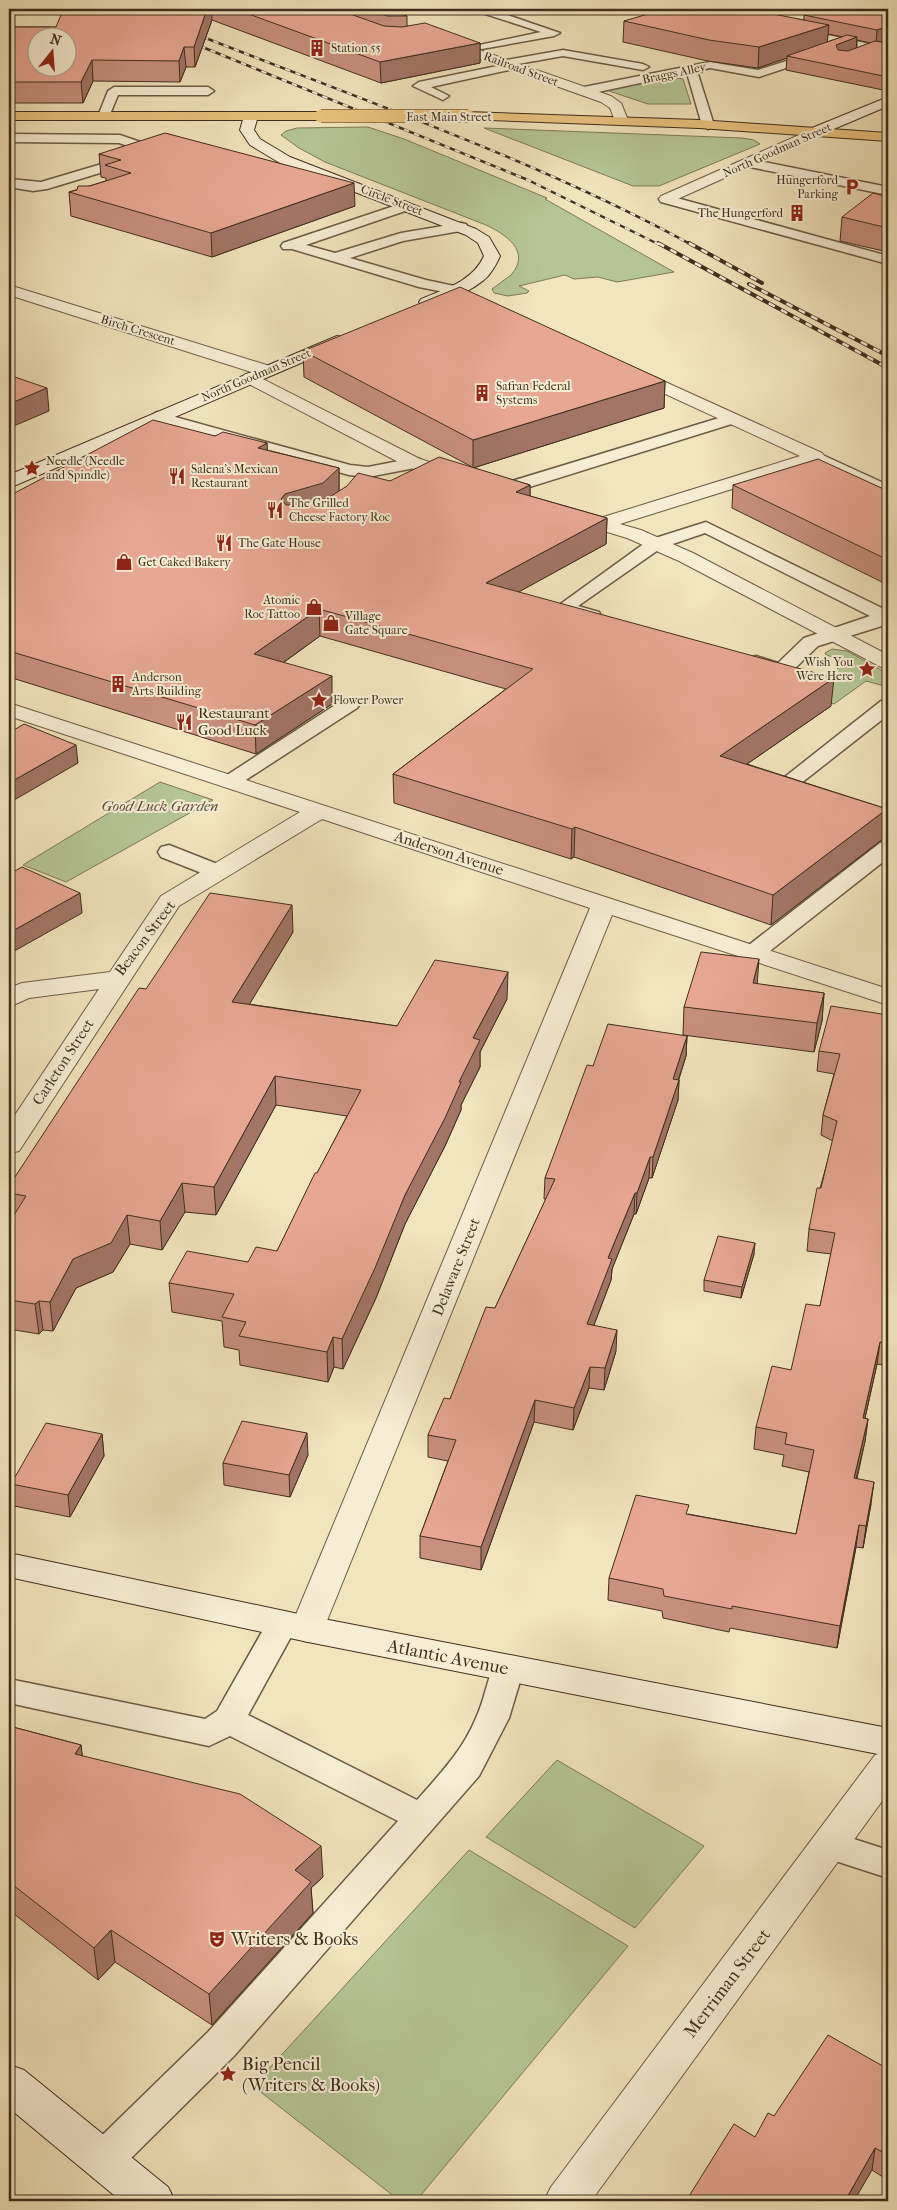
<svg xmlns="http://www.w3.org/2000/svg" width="897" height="2210" font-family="'IM FELL French Canon',serif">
<rect width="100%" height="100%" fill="#f2e4bd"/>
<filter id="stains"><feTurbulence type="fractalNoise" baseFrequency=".004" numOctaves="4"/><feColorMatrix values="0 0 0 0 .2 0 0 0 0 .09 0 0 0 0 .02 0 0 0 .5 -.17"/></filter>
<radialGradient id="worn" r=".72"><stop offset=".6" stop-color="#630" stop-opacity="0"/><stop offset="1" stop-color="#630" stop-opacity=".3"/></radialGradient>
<path fill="#b6c595" stroke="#7c7a58" d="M664 76 683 79 691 104H648L609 91 612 87Z
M368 127 404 139 547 198 545 199 674 272 617 282 598 277 574 279 565 275 519 286 529 291 527 293 508 296 494 293 492 289C498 284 505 280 511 275 532 251 505 234 486 225L325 162 299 148 281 135 286 131 297 128Z
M484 128 742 138 754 140 760 144 659 186H633Z
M832 649 847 651 888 674V687L866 681 834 704 784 690 817 687 846 661 826 655 825 653Z
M160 782 213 800 66 882 23 865Z
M557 1760 704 1846 635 1928 486 1837Z
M469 1850 628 1946 416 2201H400L253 2086Z"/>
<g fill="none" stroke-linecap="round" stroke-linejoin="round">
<g stroke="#6d5c44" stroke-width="3">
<path id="service" d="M391 9H413L408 12 373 18 368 15 369 13Z
M475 9H490L560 33 554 36 465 52V48L541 32 476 11Z
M563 50 643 64 649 67 643 70 563 56 518 64V68L431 87 449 96 443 100 413 86 419 82 502 65V61L506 60Z
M818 51 822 52V56L759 77 710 68 697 71 714 125 708 129 702 125 687 73 584 95 578 91 584 87 710 62 758 70Z
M114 87H208L214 91 208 95H118L108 119H100L98 116 108 91Z
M9 134 120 135 161 149 163 152 157 156 119 143 9 142Z
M132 155 136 156 138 159 136 162 47 189 33 191 9 187V179L41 182Z
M749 159 888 187V195L745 166 743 163Z
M666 195 888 256V264L661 202 659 199Z
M406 202 413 206 411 209 306 245 335 253 401 233 461 223 466 224 468 227 466 230 403 241 350 258 426 280 459 287 461 290 459 293 454 294 419 287 292 249H283L281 246 283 243Z
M157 412 350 465 368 467 414 458 420 459 422 463 420 467 368 477 349 475 151 420 149 417Z
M732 414 740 419 738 422 504 495H492L490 491 492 487Z
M816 452 888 485V496L810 461 808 457 810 453Z
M706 522 888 611V624L818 646 789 674 782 676 749 666 746 662 749 658 756 656 778 663 804 638 870 616 705 533 661 548 578 606 599 612 601 616 599 620 592 622 557 612 555 608 649 540Z
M350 698 357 700 360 704 357 708 238 785 231 787 224 785 221 781 224 777 343 700Z
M888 699V715L800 784 793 786 786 784 783 780 786 776 881 701Z
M888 842V858L761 958 753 960 745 958 741 953 745 948 880 843Z
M169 845 225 867 228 872 225 877 217 879 161 857 158 852 161 847Z
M282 1612 293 1616 298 1624 248 1715 417 1800C440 1774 463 1750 476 1718 485 1699 487 1678 497 1659L508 1656 519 1659 524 1668 509 1718 479 1776 234 2056 117 2172 103 2178 89 2172 84 2160 89 2148 208 2032 398 1821 230 1736 209 1746 9 1703V1679L205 1719 217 1711 271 1616Z
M829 1831 888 1850V1878L817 1855 812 1845 817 1835Z"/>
</g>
<g stroke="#6d5c44" stroke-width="2">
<path id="minor" d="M791 27 888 48V56L787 34 785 31 787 28Z
M445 38 611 96 621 103 628 120 626 123H616L610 108 601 102 441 45 439 42 441 39Z
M817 127 824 131 822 134 671 202H661L659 199 661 196Z
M9 285 273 367 275 371 273 375H261L9 295Z
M630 366 822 453 825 457 822 461 620 524 641 530 693 553 888 655V669L881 667 679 561 627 538 564 519 561 515 564 511 571 509 600 518 800 456 624 375 622 371 624 367Z
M251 373 420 459 466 473 468 477 466 481 459 483 408 467 245 382 242 378 245 374Z
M9 703 888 989V1005L612 915 320 1638 308 1642 296 1638 290 1629 590 908 322 819 179 906 23 1145 19 1151 9 1153V1124L99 989 29 998 9 1007V988L22 983 110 972 161 896 300 812 9 716Z
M888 1750V1793L591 2201H544L551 2187 875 1755Z"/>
</g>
<g stroke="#412e1c" stroke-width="2">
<path id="secondary" d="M888 97V106L822 134 817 135 810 131 812 128Z
M251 112 258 116 254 130 260 139 290 157 476 229 489 237 500 256C497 263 493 270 488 276 477 288 437 309 421 305L419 302 421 299C445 289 473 281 484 256L478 243 466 235 280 163 250 145 240 130 244 116Z
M337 336 343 337 345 341 343 345 9 488V475Z
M9 1553 308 1616 888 1728V1756L308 1642 9 1577Z
M9 2065 24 2070 168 2187 175 2201H121L9 2108Z"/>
</g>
<g stroke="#412e1c" stroke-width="2">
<path id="primary" d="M9 112H321L328 116 321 120H9Z
M468 112 699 120 888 133V141L699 128 463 119 461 116 463 113Z"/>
</g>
<use href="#service" fill="#f7edd4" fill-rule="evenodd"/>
<use href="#minor" fill="#f7edd4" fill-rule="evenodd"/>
<use href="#secondary" fill="#f7edd4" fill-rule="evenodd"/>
<use href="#primary" fill="#e9c27e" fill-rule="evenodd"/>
<g stroke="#412e1c" stroke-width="2.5">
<path id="rail-far1" d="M193 33C359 99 535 159 692 245
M190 42 528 180 660 245"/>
</g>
<g stroke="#412e1c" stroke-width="4">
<path id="rail" d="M658 243 888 368
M689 243 762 283
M749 284 888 356"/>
</g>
<use href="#rail-far1" stroke="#f7edd4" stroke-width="2" stroke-dasharray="5.5" stroke-linecap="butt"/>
<use href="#rail" stroke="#f7edd4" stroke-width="2.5" stroke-dasharray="7" stroke-linecap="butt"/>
<g stroke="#412e1c" stroke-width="14" stroke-linecap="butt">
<path id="primary-bridge" d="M321 116H468"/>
</g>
<use href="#primary-bridge" stroke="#e9c27e" stroke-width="13"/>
</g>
<path fill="#c8907e" stroke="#412e1c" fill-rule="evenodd" d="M98 9H386L407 16V26L480 43V63L381 83 212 20 195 67H186L180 82 93 81 83 103H9V27H56L92 10Z
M888 9V40L881 42 888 43V91L786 70 787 58 758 68 708 61 623 42 624 21 739 12 804 20V15ZM828 34 843 37 827 42ZM857 40 871 43 857 48Z
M99 154 355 206 212 257 71 216 69 192 106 181V178L101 177Z
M888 197V252L840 241 842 217Z
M303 351 665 381 664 408 473 468 530 485V496L607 518 606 544 518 592 831 706 747 764 887 809 884 838 771 925 574 857 571 859 394 803 393 774 506 689 320 636 283 663 332 704 256 754 9 677V496L215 436 267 443V450L339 468V491L390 481 472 467 304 377Z
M733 485 888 491V585L732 508Z
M293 932 249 1004 397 1026 507 999 480 1052V1067L461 1105V1110L445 1146 405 1224 376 1298 343 1369 334 1367 328 1382 240 1365 239 1350 224 1347 222 1321 172 1312 169 1283 248 1262 277 1251 347 1116 276 1105 216 1215 185 1212 162 1250 130 1244 113 1272 76 1288 53 1331 43 1330 39 1334 9 1329V1223L10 1221H9V1186L146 989Z
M757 984 824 993 822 1021 814 1052 683 1035 684 1007Z
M888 1015V1366L877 1364 865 1418 868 1419 865 1441 857 1479 871 1504 863 1548 856 1547 837 1648 730 1628 729 1632 663 1618 662 1611 608 1600 609 1578 688 1514 796 1534 809 1472 782 1466 784 1455 754 1449 756 1427 791 1370 820 1306 831 1254 807 1251 809 1229 833 1141 821 1135 823 1115 834 1074 817 1071 819 1051Z
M687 1036 686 1056 679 1079V1080L678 1100 652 1178H649L636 1214H634L612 1269 611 1280 594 1325 616 1351 604 1390 589 1388 573 1430 534 1422 481 1570 420 1558V1536L448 1461 428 1457V1435L450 1399 495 1308 546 1199H544L545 1178 593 1066Z
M754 1254 741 1298 704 1291V1280Z
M102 1434 104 1456 70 1517 14 1506 11 1484Z
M308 1455 290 1497 224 1485 223 1463Z
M9 1726 81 1745 82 1756 323 1877 311 1888 313 1913 212 2025 115 1962 98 1980 9 1910Z
M888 2008V2020L886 2019Z
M888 2069V2176L886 2179 872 2170 755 2137 774 2116Z"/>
<path fill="#a27567" stroke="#412e1c" d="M207 9H211L212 20 195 67 194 47Z
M829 25 827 45 787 56V58L758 68 759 47Z
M888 26V40L876 44 877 30Z
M857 37 856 51 835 59 836 45Z
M480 43V63L381 83 380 62Z
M184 47 186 67 180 82 179 61Z
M92 60 93 81 83 103 81 82Z
M354 183 355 206 212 257 211 233Z
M665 381 664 408 473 468V440Z
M47 388 49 411 9 428V404Z
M9 430 12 453 9 454Z
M267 443 268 468 258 448Z
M339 468V494L286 520 281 499 285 494Z
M530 485V511L516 492Z
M607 518 606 544 486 610V583Z
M319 609 320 636 256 682 254 654Z
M332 676V704L256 754 255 725Z
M834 678 831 706 718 784 720 756Z
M76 745 78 763 9 803V783Z
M887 809 884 838 771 925 773 895Z
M575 827 574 857 571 859 572 829Z
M80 893 82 913 9 954V933Z
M292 905 293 932 234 1030 232 1002Z
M759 959 757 987 753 983Z
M508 972 507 999 480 1052V1067L461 1105V1110L445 1146 405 1224 376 1298 343 1369 342 1339 405 1195 459 1082 473 1038Z
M824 993 822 1021 814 1052 817 1023Z
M687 1036 686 1056 672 1099 673 1079Z
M275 1076 276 1105 216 1215 214 1187Z
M679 1080 678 1100 652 1178 653 1157Z
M650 1157 649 1178 636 1214 637 1193Z
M182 1183 185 1212 162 1250 160 1221Z
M635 1193 634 1214 612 1269 611 1280 586 1346 587 1324 608 1258Z
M127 1215 130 1244 113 1272 76 1288 53 1331 50 1302 73 1259Z
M755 1243 754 1254 741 1298 742 1287Z
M39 1301 43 1330 39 1334 35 1304Z
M617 1330 616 1351 604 1390 605 1368Z
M333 1337 334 1367 328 1382 327 1352Z
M880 1342 877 1364 860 1440 863 1418Z
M590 1367 589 1388 573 1430 574 1408Z
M535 1400 534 1422 481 1570V1547Z
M868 1419 865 1441 851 1501 854 1478Z
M307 1433 308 1455 290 1497 289 1475Z
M102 1434 104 1456 70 1517 68 1495Z
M874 1482 871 1504 863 1548 866 1526Z
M859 1525 856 1547 837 1648 840 1626Z
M81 1745 85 1776 75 1754Z
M321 1846 323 1877 311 1888 313 1913 212 2025 209 1994 295 1870Z
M111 1930 115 1962 98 1980 94 1948Z
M875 2148 872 2170 854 2201H845Z"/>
<path fill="#e8a793" stroke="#412e1c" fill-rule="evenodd" d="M98 9H207L194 47H184L179 61 92 60 81 82H9V27H56L63 10H92ZM38 38H68V68H38Z
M235 9H336L384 26 402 27 425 23 480 43 380 62Z
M367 9H386L407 16H387Z
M665 9H725L739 12 748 9 829 25 759 47 709 40 624 21Z
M821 9H888V26L877 30 804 15Z
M847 35 857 37 836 45 838 50 848 51 875 41 888 43V77L787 56Z
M165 133 354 183 211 233 69 192 77 190 78 186H90L131 173 105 165 121 160 99 154Z
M873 193 888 197V228L842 217Z
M460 287 665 381 473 440 303 351Z
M9 375 47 388 9 404Z
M153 420 215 436 223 432 267 443 258 448 339 468 323 483 285 494 281 499 286 505H307L328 498 347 486 358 473 390 481 439 457 530 485 516 492 607 518 486 583 834 678 720 756 887 809 773 895 575 827 572 829 393 774 533 669 319 609 254 654 332 676 255 725 9 651V496Z
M818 459 888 491V560L733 485Z
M24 724 76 745 9 783V733Z
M22 867 80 893 9 933V874Z
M210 893 292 905 232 1002 397 1026 435 960 508 972 473 1038 480 1040 459 1082H461L445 1118 405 1195 375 1268 342 1339 333 1337 327 1352 239 1336 246 1322 222 1317 234 1294 169 1283 187 1251 248 1262 256 1247 277 1251 315 1173H317L361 1090 275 1076 214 1187 182 1183 160 1221 127 1215 111 1243 73 1259 50 1302 39 1301 35 1304 9 1300V1223L26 1196 9 1193V1186L139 988 146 989Z
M701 952 759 959 753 983 824 993 817 1023 684 1007Z
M831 1006 888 1015V1343L880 1342 863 1418 868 1419 854 1478 874 1482 866 1526 859 1525 840 1626 732 1606V1609L664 1596 663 1589 609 1578 636 1495 689 1505 686 1514 796 1534 814 1450 785 1444 787 1433 756 1427 772 1366 791 1370 806 1304 820 1306 835 1233 809 1229 817 1188H821L837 1121 823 1115 840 1054 819 1051Z
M608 1024 687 1036 673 1079 679 1080 653 1157H650L637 1193H635L608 1258 612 1259 587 1324 617 1330 605 1368 590 1367 574 1408 535 1400 481 1547 420 1536 456 1440 428 1435 444 1398 450 1399 486 1307 495 1308 555 1179 545 1178 587 1065 593 1066Z
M718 1236 755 1243 742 1287 704 1280Z
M242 1421 307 1433 289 1475 223 1463Z
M46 1423 102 1434 68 1495 11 1484Z
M9 1726 81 1745 75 1754 240 1794 321 1846 295 1870 311 1882 209 1994 111 1930 94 1948 9 1882Z
M828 2035 888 2069V2155L875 2148 845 2201H686L734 2124 755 2137 768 2113 774 2116Z"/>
<defs>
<g id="building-bare" transform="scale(1.35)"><path d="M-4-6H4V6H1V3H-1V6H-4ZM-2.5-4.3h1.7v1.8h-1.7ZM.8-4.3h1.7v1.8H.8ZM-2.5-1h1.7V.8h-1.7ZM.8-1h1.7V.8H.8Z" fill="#8f2418" stroke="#f7edd4" stroke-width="2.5" paint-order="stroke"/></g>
<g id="parking-bare" transform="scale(1.35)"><path d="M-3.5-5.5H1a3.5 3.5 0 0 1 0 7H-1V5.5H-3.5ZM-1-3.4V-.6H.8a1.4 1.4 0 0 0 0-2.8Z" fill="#8f2418" stroke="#f7edd4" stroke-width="2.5" paint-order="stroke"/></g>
<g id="sight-bare" transform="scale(1.35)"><path d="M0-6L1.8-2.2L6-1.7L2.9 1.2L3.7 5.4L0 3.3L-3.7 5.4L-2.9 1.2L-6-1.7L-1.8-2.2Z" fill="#8f2418" stroke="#f7edd4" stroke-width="2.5" paint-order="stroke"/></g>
<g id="restaurant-bare" transform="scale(1.35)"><path d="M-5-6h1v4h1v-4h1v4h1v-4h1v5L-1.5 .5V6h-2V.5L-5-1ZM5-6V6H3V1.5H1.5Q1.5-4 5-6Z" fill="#8f2418" stroke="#f7edd4" stroke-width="2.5" paint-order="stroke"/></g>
<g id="shop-bare" transform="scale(1.35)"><path d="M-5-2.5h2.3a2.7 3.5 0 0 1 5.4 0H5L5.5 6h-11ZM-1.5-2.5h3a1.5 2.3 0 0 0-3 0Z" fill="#8f2418" stroke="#f7edd4" stroke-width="2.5" paint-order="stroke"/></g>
<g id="theatre-bare" transform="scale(1.35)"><path d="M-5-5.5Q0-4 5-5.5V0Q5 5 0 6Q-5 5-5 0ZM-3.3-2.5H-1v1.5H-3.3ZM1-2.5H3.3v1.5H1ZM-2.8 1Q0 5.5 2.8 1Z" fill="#8f2418" stroke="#f7edd4" stroke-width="2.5" paint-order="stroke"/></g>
</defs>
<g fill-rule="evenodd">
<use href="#building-bare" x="317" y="48"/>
<use href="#parking-bare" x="852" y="187"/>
<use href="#building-bare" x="797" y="213"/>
<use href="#building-bare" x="482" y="393"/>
<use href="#sight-bare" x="32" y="468"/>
<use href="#restaurant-bare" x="177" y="476"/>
<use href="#restaurant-bare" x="275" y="510"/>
<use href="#restaurant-bare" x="224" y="543"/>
<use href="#shop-bare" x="124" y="562"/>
<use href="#shop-bare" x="314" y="607"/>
<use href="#shop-bare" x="331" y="623"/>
<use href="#sight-bare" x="867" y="669"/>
<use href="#building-bare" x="118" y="684"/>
<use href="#sight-bare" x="319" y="700"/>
<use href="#restaurant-bare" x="184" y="722"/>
<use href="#theatre-bare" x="217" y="1939"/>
<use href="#sight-bare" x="228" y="2074"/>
</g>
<g text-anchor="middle" stroke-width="4" stroke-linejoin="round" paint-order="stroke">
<g font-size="12" fill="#412e1c" stroke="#f7edd4" text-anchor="start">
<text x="331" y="52">Station 55</text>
<text x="838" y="184" text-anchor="end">Hungerford<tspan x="838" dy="14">Parking</tspan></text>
<text x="783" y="217" text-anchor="end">The Hungerford</text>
<text x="496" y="390">Safran Federal<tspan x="496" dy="14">Systems</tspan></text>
<text x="46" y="465">Needle (Needle<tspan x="46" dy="14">and Spindle)</tspan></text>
<text x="191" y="473">Salena's Mexican<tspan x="191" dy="14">Restaurant</tspan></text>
<text x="289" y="507">The Grilled<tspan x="289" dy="14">Cheese Factory Roc</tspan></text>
<text x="238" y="547">The Gate House</text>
<text x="138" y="566">Get Caked Bakery</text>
<text x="300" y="604" text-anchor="end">Atomic<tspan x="300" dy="14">Roc Tattoo</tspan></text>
<text x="345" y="620">Village<tspan x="345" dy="14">Gate Square</tspan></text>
<text x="853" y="666" text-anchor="end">Wish You<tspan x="853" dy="14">Were Here</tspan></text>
<text x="132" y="681">Anderson<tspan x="132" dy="14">Arts Building</tspan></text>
<text x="333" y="704">Flower Power</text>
</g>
<g font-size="12" fill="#412e1c" stroke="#f7edd4">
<text transform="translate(521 69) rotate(20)" y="4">Railroad Street</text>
<text transform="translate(674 73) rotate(-12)" y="4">Braggs Alley</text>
<text x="449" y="121">East Main Street</text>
<text transform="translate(777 150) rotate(-24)" y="4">North Goodman Street</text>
<text transform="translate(392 200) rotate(21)" y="4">Circle Street</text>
<text transform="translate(138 330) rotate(17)" y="4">Birch Crescent</text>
<text transform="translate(256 375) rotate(-23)" y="4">North Goodman Street</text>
</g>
<g font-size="15" fill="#412e1c" stroke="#f7edd4" text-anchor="start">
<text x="198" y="718">Restaurant<tspan x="198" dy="17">Good Luck</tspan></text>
</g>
<g font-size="15" font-style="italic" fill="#584c34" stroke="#f7edd4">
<text x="160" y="811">Good Luck Garden</text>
</g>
<g font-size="15" fill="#412e1c" stroke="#f7edd4">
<text transform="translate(449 853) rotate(18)" y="5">Anderson Avenue</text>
<text transform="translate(145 938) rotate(-53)" y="5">Beacon Street</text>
<text transform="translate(63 1062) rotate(-57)" y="5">Carleton Street</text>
<text transform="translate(456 1267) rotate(-68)" y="5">Delaware Street</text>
</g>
<g font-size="18" fill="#412e1c" stroke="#f7edd4">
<text transform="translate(448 1657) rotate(11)" y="6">Atlantic Avenue</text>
<text transform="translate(727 1983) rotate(-53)" y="6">Merriman Street</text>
</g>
<g font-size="18" fill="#412e1c" stroke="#f7edd4" text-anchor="start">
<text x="231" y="1945">Writers &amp; Books</text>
<text x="242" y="2070">Big Pencil<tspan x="242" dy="21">(Writers &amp; Books)</tspan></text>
</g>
</g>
<rect width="897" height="2210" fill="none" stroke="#f2e4bd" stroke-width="30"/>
<rect x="10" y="10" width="877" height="2190" fill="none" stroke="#412e1c" stroke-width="2.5"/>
<rect x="15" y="15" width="867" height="2180" fill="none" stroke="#412e1c"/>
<g transform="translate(52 52) rotate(17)"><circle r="24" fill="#f7edd4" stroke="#aea18a"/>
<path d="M0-4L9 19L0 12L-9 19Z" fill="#8f2418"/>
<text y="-8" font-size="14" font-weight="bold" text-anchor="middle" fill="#412e1c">N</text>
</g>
<rect width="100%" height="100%" filter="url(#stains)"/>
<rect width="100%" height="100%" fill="url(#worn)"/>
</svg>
